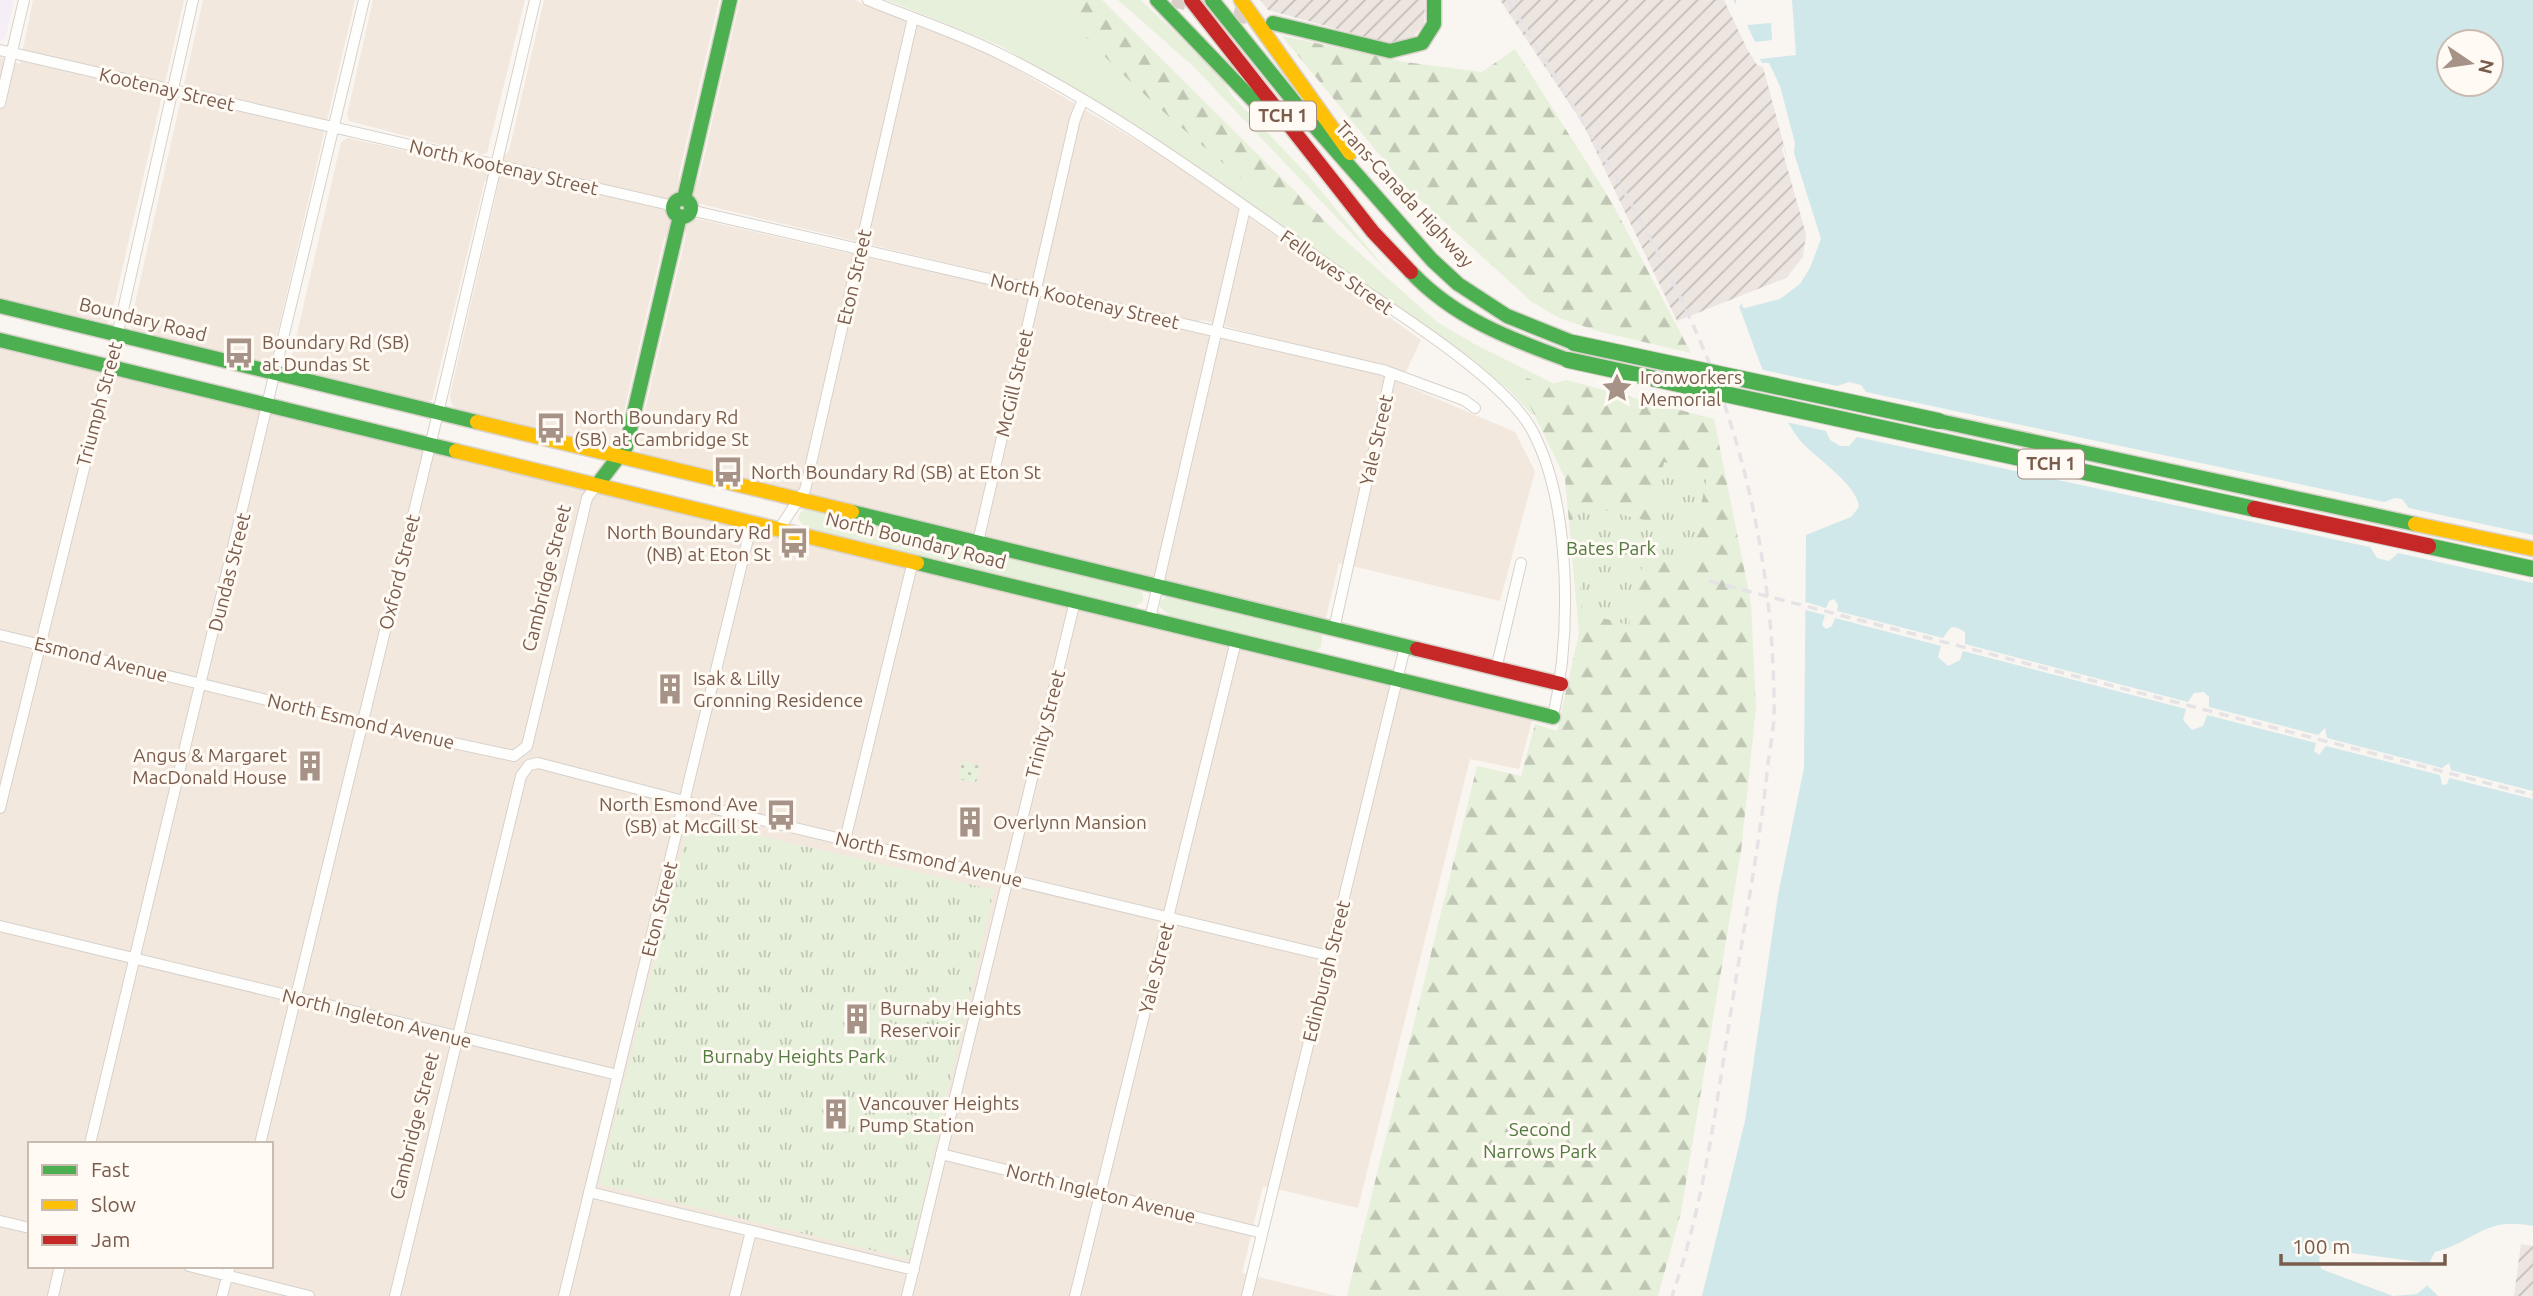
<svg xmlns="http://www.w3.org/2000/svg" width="2533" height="1296" font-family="Ubuntu,sans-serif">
<defs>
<pattern id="industrial-furrows" width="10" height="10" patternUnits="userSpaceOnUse" patternTransform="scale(1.75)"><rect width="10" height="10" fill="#ede5e0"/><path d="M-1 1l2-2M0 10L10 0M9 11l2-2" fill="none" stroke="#c5bdb8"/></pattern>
<pattern id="forest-firs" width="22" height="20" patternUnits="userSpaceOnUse" patternTransform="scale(1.75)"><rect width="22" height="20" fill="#e7f0db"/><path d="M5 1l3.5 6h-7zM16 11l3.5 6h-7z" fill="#c0c6b4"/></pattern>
<pattern id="park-tufts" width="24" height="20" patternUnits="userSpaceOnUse" patternTransform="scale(1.75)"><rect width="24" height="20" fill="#e7f0db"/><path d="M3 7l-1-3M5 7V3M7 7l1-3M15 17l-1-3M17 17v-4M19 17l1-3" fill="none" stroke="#c0c6b4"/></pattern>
<pattern id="garden-dots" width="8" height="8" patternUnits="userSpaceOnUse" patternTransform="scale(1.75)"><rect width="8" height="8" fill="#e7f0db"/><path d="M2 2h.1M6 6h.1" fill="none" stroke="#c0c6b4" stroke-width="1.8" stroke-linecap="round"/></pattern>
</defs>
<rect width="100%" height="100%" fill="#f9f5f0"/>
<path fill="#f2e8de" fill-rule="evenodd" d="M33 0H184L111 318 107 323 0 299V57L20 64Z
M203 0H355L272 357 264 363 135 332 130 326Z
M373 0H525L487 153 479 155 349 121 347 115Z
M544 0H719L679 174 678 190 669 213 671 218 668 234 664 239 618 437 608 445 457 409 452 405 450 395 499 182 485 180 432 400 425 402 296 371 290 364 341 142 348 138 478 167 486 173 509 151Z
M740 0H854L991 54 1171 161 1421 340 1405 374 1202 320 1195 322 696 203 692 194 699 179Z
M693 218 1376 373 1515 432 1535 471 1500 601 1339 563 1325 621 641 454 637 444 686 235 685 226Z
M0 347 1533 717 1519 769 1470 759 1358 1208 1263 1186 1242 1273 1337 1296H0ZM30 1144H271V1266H30Z"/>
<path fill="url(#industrial-furrows)" d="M1260 0H1425L1424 25 1411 39 1388 43 1268 10Z
M1500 0H1726L1763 67 1786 144 1782 149 1806 234 1803 257 1786 278 1677 321 1583 124Z
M2521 1244 2533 1246V1296H2514Z"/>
<path fill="#f6eef6" d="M0 0H14L6 36 0 41Z"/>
<path fill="#e7f0db" d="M887 0H1075L1437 322 1476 345 1553 383 1532 415 1509 390 1458 350 1144 130 999 45Z
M1118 0H1141L1218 73 1234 98 1306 173 1390 274 1194 67Z
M806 508 1138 588 1143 594V601L1134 607 806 528 798 519 800 513Z
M1167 595 1322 633 1321 647 1315 651 1170 616 1160 607V602Z"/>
<path fill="url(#forest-firs)" d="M1053 0H1102L1331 227 1317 242C1228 165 1129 91 1053 0Z
M1282 36 1405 62 1482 72 1515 49 1611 201 1691 353 1601 332 1559 318 1532 302 1406 187Z
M1527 378 1548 385 1566 380 1714 419 1751 603 1756 708 1741 851 1681 1212 1658 1296H1347L1477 766 1521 776 1535 724 1557 731 1579 633 1565 478 1520 385Z"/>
<path fill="url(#park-tufts)" d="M1664 462 1708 473 1688 564 1645 555 1629 625 1583 613 1571 502 1652 522Z
M690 820 994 890 909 1259 599 1184Z"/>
<path fill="url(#garden-dots)" d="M962 761 980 766 976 783 958 779Z"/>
<path fill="#d0e8ea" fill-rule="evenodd" d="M1726 0H2533V1226C2485 1216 2476 1241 2435 1252L2429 1263 2384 1271 2379 1279 2400 1293 2426 1284 2438 1296H1702L1745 1121 1778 895 1804 768 1806 535 1851 517 1859 507C1857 483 1814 458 1799 439 1771 402 1755 348 1739 306 1757 298 1782 291 1796 276 1828 243 1796 185 1784 149L1786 144 1763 67ZM2449 42H2491V84H2449Z"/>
<path fill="#f9f5f0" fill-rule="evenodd" d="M1724 0H1733L1736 4V0H1792L1796 55 1760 59 1762 63H1769L1780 86 1795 143 1794 153 1821 239 1810 268 1800 284 1780 299 1745 308 1742 307 1744 301 1794 275 1803 260 1807 232 1763 67 1757 65 1747 49ZM1771 23 1772 40 1755 42 1747 25Z
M1759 369 1837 386 1849 382 1861 385 1866 392 2384 502 2395 498 2402 499 2409 508 2533 535V583L2398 553 2389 561 2377 558 2370 547 1857 437 1849 446H1840L1830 440 1826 431 1786 422Z
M1834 599 1838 605 1837 611 1943 638 1951 627 1958 628 1965 632V644L2188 702 2194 693 2204 692 2209 697V707L2318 735 2325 728 2327 738 2442 768 2449 763 2451 770 2533 791V799L2449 778 2447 784 2442 785 2440 775 2326 746 2319 755 2314 751 2316 743 2207 715 2203 726 2192 730 2183 720 2186 709 1963 651 1960 660 1948 666 1938 657 1941 646 1835 618 1832 626 1826 629 1822 625 1825 615 1801 609 1802 601 1826 608 1829 601Z
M2329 1250 2429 1263 2431 1267 2426 1272 2402 1277 2385 1275 2383 1278 2404 1291 2425 1281 2430 1283 2417 1294 2393 1296 2321 1269 2319 1258Z"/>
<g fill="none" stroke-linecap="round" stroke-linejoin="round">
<path stroke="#d9cfc7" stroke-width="14" stroke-dasharray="14 7" stroke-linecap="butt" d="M1172 0 1259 20"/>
<g stroke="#d7d1cb" stroke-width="12">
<path id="street" d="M868 0C911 18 958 33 1000 54 1127 117 1241 205 1358 286 1405 318 1508 383 1533 432 1572 507 1571 636 1553 717
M0 50 674 206
M0 103 24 0
M690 210 1383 370 1464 400 1475 408
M779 529 805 490 913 18
M978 542 1075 119 1082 102
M1150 619 1245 208
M1334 629 1391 373
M0 635 374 726 514 756 527 746 587 498 597 485
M1496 669 1521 563
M0 808 121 319 193 0
M845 840 913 561
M0 926 618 1075
M90 1144 364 0
M260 1144 438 413 535 0
M941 1154 1262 1233
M589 1192 914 1270
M0 1221 30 1228
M189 1266 309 1296
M53 1296 60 1266
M222 1296 230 1266
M395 1296 521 776 529 765 538 763 695 804 1329 956
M564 1296 752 522
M735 1296 751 1231
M907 1296 1075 601
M1075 1296 1236 641
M1247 1296 1405 647"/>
</g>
<g stroke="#d9d2cb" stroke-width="17">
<path id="fast" d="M1157 0 1272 120
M1212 0 1308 119 1432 260 1458 284 1507 316 1574 343
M1273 23 1390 51 1422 43 1434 24V0
M684 199 730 0
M673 208a9 9 0 1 1 18 0a9 9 0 1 1-18 0Z
M1411 272C1454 318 1510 339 1568 360
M0 306 477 422
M0 340 456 451
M1939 421 2415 524
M597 485 626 447 680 216
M852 512 1417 649
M917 563 1553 717"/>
</g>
<g stroke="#d9d2cb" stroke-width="17">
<path id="slow" d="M1241 0 1350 153
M477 422 852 512
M456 451 917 563
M2415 524 2533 549"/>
</g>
<g stroke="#d9d2cb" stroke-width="17">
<path id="jam" d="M1191 0 1373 232 1411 272
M1417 649 1561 684"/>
</g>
<use href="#street" stroke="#fefefd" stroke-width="10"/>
<use href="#fast" stroke="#4caf50" stroke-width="14"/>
<use href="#slow" stroke="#ffc107" stroke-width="14"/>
<use href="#jam" stroke="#c62828" stroke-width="14"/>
<path stroke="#e6e3e7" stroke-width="3.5" stroke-dasharray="10 7" stroke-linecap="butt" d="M1508 0C1579 117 1656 232 1708 360 1751 467 1773 586 1774 702 1775 722 1771 743 1768 763 1761 834 1748 903 1737 973 1719 1081 1708 1193 1672 1296
M1709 581 2533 795"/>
<g stroke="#dad1cc" stroke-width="18" stroke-linecap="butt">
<path id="fast-bridge" d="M1574 343 1939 421
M1568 360 2255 509
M2428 546 2533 569"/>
</g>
<g stroke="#dad1cc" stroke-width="18" stroke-linecap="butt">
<path id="jam-bridge" d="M2255 509 2428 546"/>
</g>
<use href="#fast-bridge" stroke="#4caf50" stroke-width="16"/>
<use href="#jam-bridge" stroke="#c62828" stroke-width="16"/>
</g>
<defs>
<g id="bus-bare" transform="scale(2.415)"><path d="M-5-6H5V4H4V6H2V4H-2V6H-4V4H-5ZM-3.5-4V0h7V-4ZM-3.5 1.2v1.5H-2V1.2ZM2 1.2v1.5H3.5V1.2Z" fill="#a69286" stroke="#fffaf3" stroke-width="2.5" paint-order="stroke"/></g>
<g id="sight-bare" transform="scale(2.415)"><path d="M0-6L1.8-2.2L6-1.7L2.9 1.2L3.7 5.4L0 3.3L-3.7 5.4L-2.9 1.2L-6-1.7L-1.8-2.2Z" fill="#a69286" stroke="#fffaf3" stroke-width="2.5" paint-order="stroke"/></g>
<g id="building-bare" transform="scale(2.415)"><path d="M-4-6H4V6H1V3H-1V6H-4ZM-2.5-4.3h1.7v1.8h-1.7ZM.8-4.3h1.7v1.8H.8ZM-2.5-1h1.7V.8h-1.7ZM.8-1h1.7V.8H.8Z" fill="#a69286" stroke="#fffaf3" stroke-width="2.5" paint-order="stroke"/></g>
</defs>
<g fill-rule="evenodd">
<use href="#bus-bare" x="239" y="353"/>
<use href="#sight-bare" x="1617" y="388"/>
<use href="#bus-bare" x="551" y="428"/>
<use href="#bus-bare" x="728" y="472"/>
<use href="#bus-bare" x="794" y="543"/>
<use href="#building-bare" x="670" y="689"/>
<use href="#building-bare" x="310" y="766"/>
<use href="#bus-bare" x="781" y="815"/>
<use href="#building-bare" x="970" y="822"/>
<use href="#building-bare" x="857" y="1019"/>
<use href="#building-bare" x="836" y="1114"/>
</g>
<g text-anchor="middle" stroke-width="6" stroke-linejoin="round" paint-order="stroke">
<g fill="#fffaf3" stroke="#a28b7f" stroke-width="2">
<rect x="1250" y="101.5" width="66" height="29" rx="5"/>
<rect x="2018" y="449.5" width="66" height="29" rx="5"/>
</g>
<g font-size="18" font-weight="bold" fill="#7a5c4d">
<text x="1283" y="122">TCH 1</text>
<text x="2051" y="470">TCH 1</text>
</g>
<g font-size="19" fill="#7a5c4d" stroke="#fffaf3">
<text transform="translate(167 89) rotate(13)" y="7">Kootenay Street</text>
<text transform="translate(504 167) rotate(13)" y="7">North Kootenay Street</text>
<text transform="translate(1405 194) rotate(47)" y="7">Trans-Canada Highway</text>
<text transform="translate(1337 272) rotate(35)" y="7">Fellowes Street</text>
<text transform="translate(854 277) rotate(-77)" y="7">Eton Street</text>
<text transform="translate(1085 301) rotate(13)" y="7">North Kootenay Street</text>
<text transform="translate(143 319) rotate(14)" y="7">Boundary Road</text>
<text transform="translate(1014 383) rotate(-77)" y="7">McGill Street</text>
<text transform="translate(99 404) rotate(-75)" y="7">Triumph Street</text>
<text transform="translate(1376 440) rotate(-77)" y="7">Yale Street</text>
<text transform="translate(916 540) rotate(14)" y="7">North Boundary Road</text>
<text transform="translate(229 572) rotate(-76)" y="7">Dundas Street</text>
<text transform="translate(399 572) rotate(-76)" y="7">Oxford Street</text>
<text transform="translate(546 578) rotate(-76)" y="7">Cambridge Street</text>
<text transform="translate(101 659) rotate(14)" y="7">Esmond Avenue</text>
<text transform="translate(361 721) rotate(13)" y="7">North Esmond Avenue</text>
<text transform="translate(1045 724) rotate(-76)" y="7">Trinity Street</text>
<text transform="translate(929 859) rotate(13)" y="7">North Esmond Avenue</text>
<text transform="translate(659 909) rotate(-76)" y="7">Eton Street</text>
<text transform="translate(1156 968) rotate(-76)" y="7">Yale Street</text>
<text transform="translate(1326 971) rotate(-76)" y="7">Edinburgh Street</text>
<text transform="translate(377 1018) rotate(14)" y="7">North Ingleton Avenue</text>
<text transform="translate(414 1126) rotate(-76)" y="7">Cambridge Street</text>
<text transform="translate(1101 1193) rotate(14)" y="7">North Ingleton Avenue</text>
</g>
<g font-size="19" fill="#7a5c4d" stroke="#fffaf3" text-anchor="start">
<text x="262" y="349">Boundary Rd (SB)<tspan x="262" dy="22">at Dundas St</tspan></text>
<text x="1640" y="384">Ironworkers<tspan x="1640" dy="22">Memorial</tspan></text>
<text x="574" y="424">North Boundary Rd<tspan x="574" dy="22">(SB) at Cambridge St</tspan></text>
<text x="751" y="479">North Boundary Rd (SB) at Eton St</text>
<text x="771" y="539" text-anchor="end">North Boundary Rd<tspan x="771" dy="22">(NB) at Eton St</tspan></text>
<text x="693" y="685">Isak &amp; Lilly<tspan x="693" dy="22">Gronning Residence</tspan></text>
<text x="287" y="762" text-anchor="end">Angus &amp; Margaret<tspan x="287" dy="22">MacDonald House</tspan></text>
<text x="758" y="811" text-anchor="end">North Esmond Ave<tspan x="758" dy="22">(SB) at McGill St</tspan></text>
<text x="993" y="829">Overlynn Mansion</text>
<text x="880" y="1015">Burnaby Heights<tspan x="880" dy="22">Reservoir</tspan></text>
<text x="859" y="1110">Vancouver Heights<tspan x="859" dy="22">Pump Station</tspan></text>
</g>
<g font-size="19" fill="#537a41" stroke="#fffaf3">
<text x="1611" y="555">Bates Park</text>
<text x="794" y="1063">Burnaby Heights Park</text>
<text x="1540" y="1136">Second<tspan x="1540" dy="22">Narrows Park</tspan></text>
</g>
</g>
<rect x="28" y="1142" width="245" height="126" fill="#fffaf3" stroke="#cabbb1" stroke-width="2"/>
<rect x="42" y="1165" width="35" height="10" fill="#4caf50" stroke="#cabbb1" stroke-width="2"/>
<text x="91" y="1177" font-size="21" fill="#7a5c4d">Fast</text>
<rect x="42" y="1200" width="35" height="10" fill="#ffc107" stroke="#cabbb1" stroke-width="2"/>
<text x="91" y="1212" font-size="21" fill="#7a5c4d">Slow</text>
<rect x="42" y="1235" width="35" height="10" fill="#c62828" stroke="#cabbb1" stroke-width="2"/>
<text x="91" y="1247" font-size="21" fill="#7a5c4d">Jam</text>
<g transform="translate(2470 63) rotate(103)"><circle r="33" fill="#fffaf3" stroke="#cabbb1" stroke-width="2"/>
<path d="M0-5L12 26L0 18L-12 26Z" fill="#a69286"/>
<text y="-10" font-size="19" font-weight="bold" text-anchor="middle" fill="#7a5c4d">N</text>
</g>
<path d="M2281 1254v10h164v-10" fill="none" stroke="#7a5c4d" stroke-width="3.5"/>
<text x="2292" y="1254" font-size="21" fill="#7a5c4d" stroke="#fffaf3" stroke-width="5" paint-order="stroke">100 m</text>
</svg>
